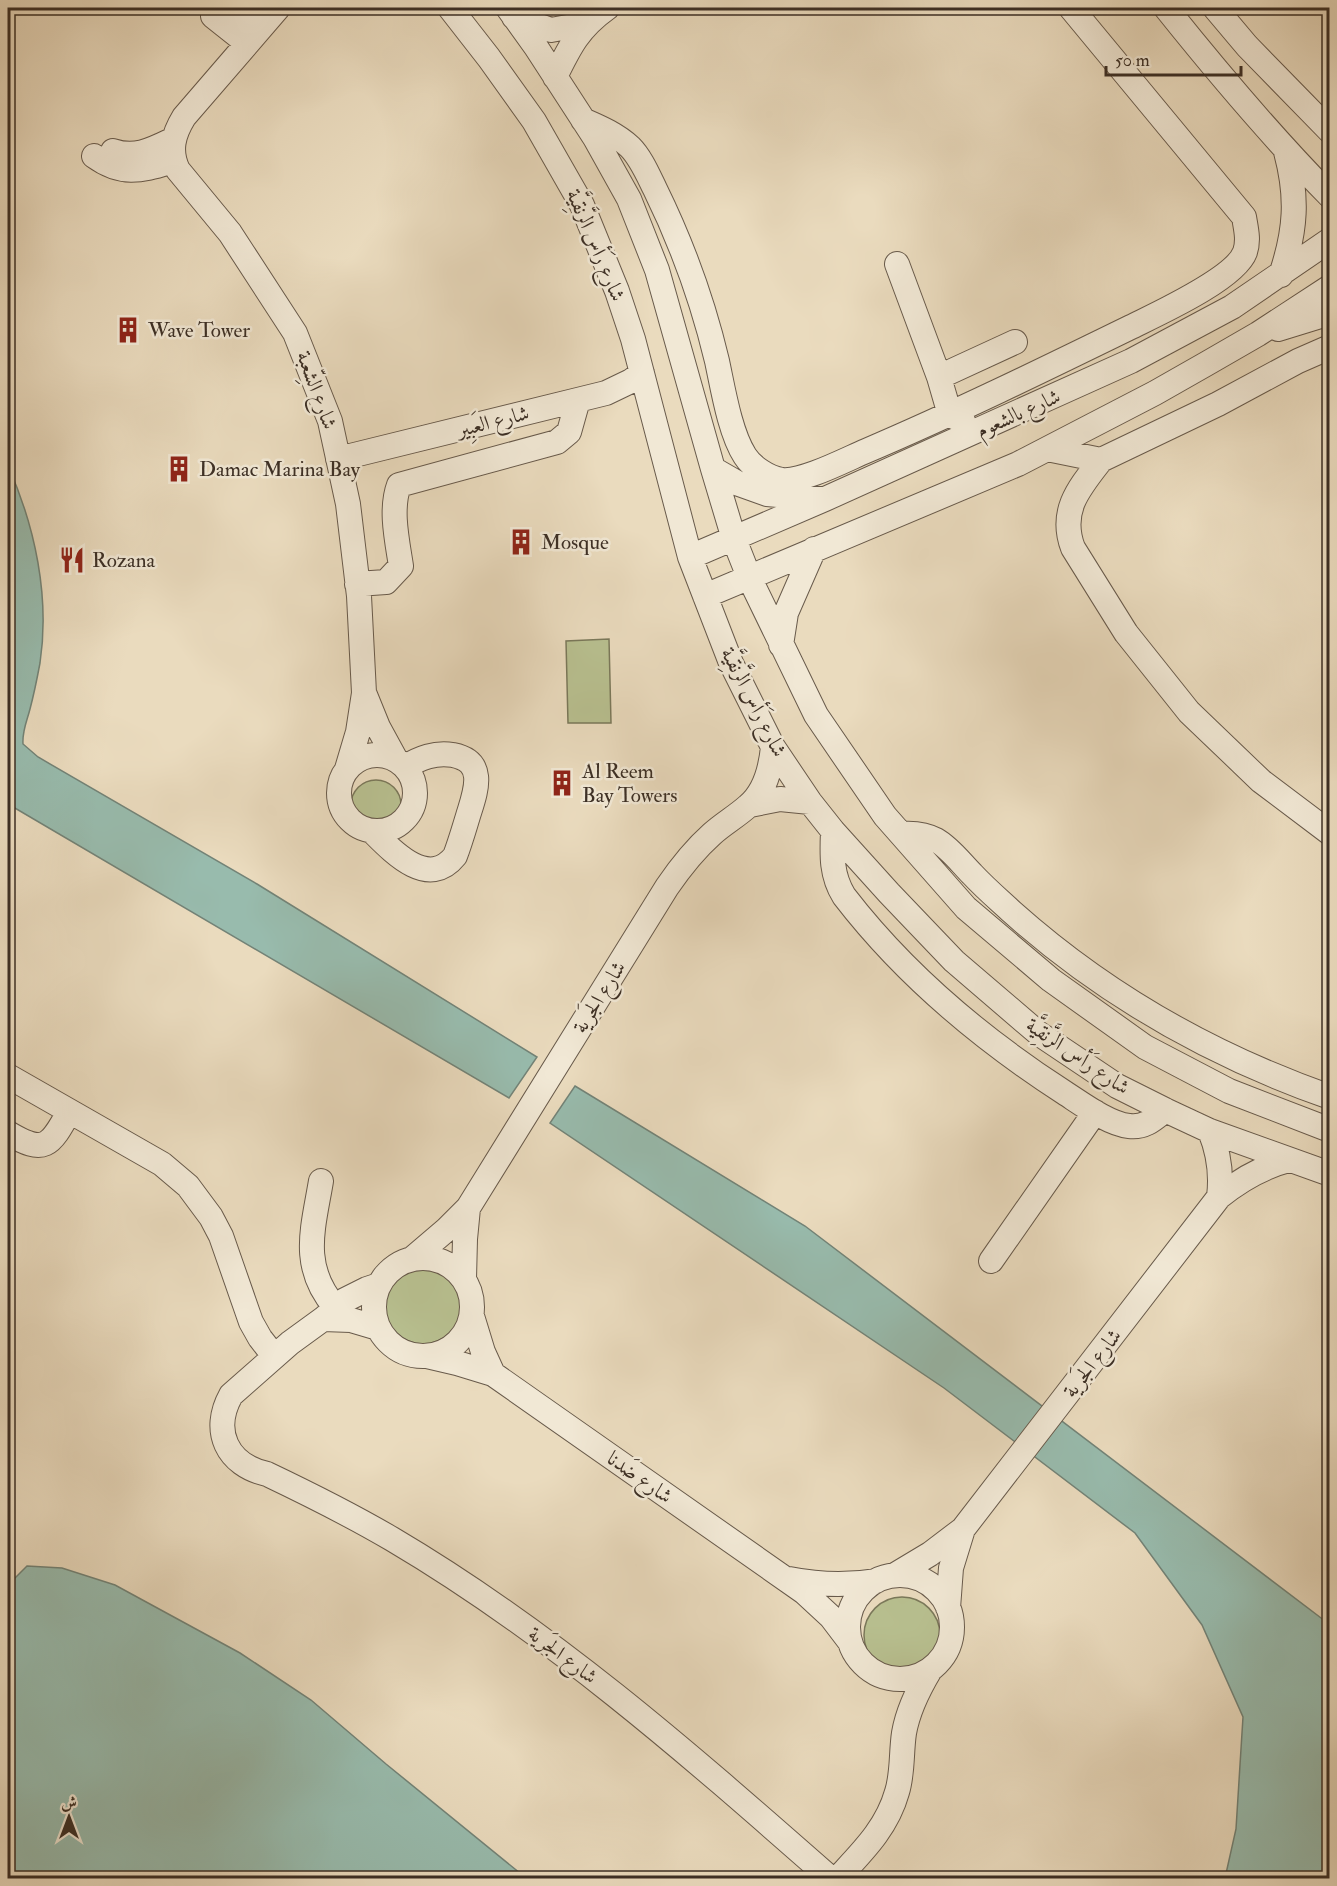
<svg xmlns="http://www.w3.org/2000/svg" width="1337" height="1886" font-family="'IM FELL Double Pica',Amiri,serif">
<rect width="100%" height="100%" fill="#eadbbe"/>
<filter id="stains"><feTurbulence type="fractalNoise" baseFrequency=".00333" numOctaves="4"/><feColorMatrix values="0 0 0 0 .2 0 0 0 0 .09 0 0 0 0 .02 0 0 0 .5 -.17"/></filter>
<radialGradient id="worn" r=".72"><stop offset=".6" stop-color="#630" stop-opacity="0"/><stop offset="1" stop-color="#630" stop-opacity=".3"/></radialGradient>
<path fill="#b8c090" stroke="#7a785a" stroke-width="1.5" d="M609 639 611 723H568L566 641Z
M351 805a25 25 0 1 1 50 0a25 25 0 1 1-50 0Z
M385 1306a38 38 0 1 1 76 0a38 38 0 1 1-76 0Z
M864 1635a38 38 0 1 1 76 0a38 38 0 1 1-76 0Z"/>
<path fill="#98bbad" stroke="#738377" stroke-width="1.5" d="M8 466C35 526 50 597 40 663 37 679 34 694 30 709 27 721 22 731 23 744L38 757 257 884 537 1057 509 1098 8 804Z
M575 1086 805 1226 1329 1624V1878H1225L1236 1829 1243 1717 1202 1625 1135 1533 944 1388 550 1123Z
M27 1566 62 1568 115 1585 240 1653 311 1700 386 1764 526 1878H8V1585Z"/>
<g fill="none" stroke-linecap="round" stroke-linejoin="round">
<g stroke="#685a4b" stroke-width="26">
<path id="minor" d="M236 8 261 27
M278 8 184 117C173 135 169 151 178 170L230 233 295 333 330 421 348 504 359 596 364 693 358 732 347 769
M450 8 489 58 534 121 582 205 617 291 633 339 690 557 731 663 773 747 810 802 833 831 889 893 954 961 1038 1033 1117 1086 1165 1110 1210 1131 1330 1174
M508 8 536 47 595 138 629 199 657 270 713 469 734 539 749 577 816 715 885 816 966 908 1051 980 1145 1047 1229 1091 1330 1130
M1166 8C1218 73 1271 136 1330 196
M1215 8 1247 46 1330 131
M213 16 247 43
M514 17 551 30 573 26 590 20
M555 77C570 46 579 28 607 8
M583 120C599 127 616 134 630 147 641 158 648 175 655 189 682 244 703 302 717 361 723 389 730 433 745 456 752 467 768 478 782 480 803 482 845 460 866 451 955 413 1043 370 1131 327 1157 314 1235 279 1245 252 1249 240 1246 229 1244 217L1071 8
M113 151C136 159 153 149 174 139
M94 156C123 177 142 170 174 161
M897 264 939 377 950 415 963 421
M1281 275C1296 230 1298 197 1286 152
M1278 329 1330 313
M939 377 1015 342
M1047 449 1101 460 1218 404 1298 361 1330 347
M338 459 606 393 631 381 642 373
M1101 460C1079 488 1059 511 1073 548L1126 633 1189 712 1261 781 1330 833
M713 469 739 484 767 494 822 499
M690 557 825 499 1131 361 1232 307 1330 240
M357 584 386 582 401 566C397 540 390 509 399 485L557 442 569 432 578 400
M705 596 1018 464 1155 393 1206 364 1258 334 1330 287
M781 645 786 613 814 549
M365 695 378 727 396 760
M339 793a38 38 0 1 1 76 0a38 38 0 1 1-76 0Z
M750 805 780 799 810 802
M372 831C392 851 428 890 455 856 460 843 464 829 468 816 475 793 488 762 453 755 435 752 420 758 405 767
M833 831C832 855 831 875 844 896 904 974 983 1040 1065 1093 1082 1104 1109 1124 1129 1126 1145 1128 1154 1119 1165 1110
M901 834C913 833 925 834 936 840 950 848 961 863 972 874 985 888 999 900 1012 912 1104 994 1213 1056 1330 1097
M8 1076 162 1164 188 1186 211 1217 221 1236 251 1322 260 1338 274 1356
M1210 1131C1219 1153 1222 1173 1219 1197
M8 1133C45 1155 50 1146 69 1112
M321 1181C313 1229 300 1266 335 1307
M374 1307a49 49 0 1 1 98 0a49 49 0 1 1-98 0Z
M412 1259 446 1230 468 1208 667 887C680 868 694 850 712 834 723 824 737 816 748 806 765 792 771 767 773 747
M991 1261 1095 1112
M464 1279 465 1239 468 1208
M379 1285 367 1289 345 1300 323 1319 290 1343 231 1395C211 1431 227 1465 267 1474 309 1494 351 1515 392 1539 553 1634 691 1756 830 1878
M472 1316 483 1352 493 1374
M323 1319 351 1320 378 1328
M427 1356 457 1363 493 1374 804 1592 831 1617 850 1642
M895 1575 930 1554 963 1529 1219 1197C1241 1179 1262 1167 1289 1160
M848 1627a52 52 0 1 1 104 0a52 52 0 1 1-104 0Z
M789 1579C819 1585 846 1586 876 1581
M948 1608 951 1568 963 1529
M838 1878C862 1852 887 1828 897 1792 903 1773 901 1753 904 1733 908 1710 918 1690 930 1670"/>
</g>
<use href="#minor" stroke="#f1e8d5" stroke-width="24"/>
</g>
<defs>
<g id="building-bare" transform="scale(2.07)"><path d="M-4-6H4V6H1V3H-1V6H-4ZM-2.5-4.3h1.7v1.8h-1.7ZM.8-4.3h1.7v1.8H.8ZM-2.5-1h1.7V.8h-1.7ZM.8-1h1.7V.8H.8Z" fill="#8f2418" stroke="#f1e8d5" stroke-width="2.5" paint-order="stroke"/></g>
<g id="restaurant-bare" transform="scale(2.07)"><path d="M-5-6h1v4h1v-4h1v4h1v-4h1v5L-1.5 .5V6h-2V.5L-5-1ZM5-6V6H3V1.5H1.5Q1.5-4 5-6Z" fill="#8f2418" stroke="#f1e8d5" stroke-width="2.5" paint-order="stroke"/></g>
</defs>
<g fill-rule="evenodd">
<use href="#building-bare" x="128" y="330"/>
<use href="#building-bare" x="179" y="469"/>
<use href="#building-bare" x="521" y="542"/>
<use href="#restaurant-bare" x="72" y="560"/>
<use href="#building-bare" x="562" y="783"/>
</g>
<g text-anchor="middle" stroke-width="5" stroke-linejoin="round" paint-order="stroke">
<g font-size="21" fill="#3c2f25" stroke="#f1e8d5">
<text transform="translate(596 245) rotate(67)" y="7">شارع رَأس الرَّنقِيَّة</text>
<text transform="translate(317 390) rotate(70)" y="7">شارع الشِّعبة</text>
<text transform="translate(1018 413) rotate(-24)" y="7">شارع بالشعوم</text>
<text transform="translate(493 421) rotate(-14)" y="7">شارع العَبِير</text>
<text transform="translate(754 702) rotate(63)" y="7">شارع رَأس الرَّنقِيَّة</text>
<text transform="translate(599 997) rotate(-58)" y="7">شارع الجَرية</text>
<text transform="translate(1078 1056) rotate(34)" y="7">شارع رَأس الرَّنقِيَّة</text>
<text transform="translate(1092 1363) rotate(-52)" y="7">شارع الجَرية</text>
<text transform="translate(640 1477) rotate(35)" y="7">شارع ضَدنا</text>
<text transform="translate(563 1655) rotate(37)" y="7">شارع الجَرية</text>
</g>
<g font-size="21" fill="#3c2f25" stroke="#f1e8d5" text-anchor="start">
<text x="148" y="337">Wave Tower</text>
<text x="199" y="476">Damac Marina Bay</text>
<text x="541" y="549">Mosque</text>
<text x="92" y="567">Rozana</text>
<text x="582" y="778">Al Reem<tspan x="582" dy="24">Bay Towers</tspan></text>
</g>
</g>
<rect width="1337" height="1886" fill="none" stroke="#eadbbe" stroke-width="30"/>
<rect x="9" y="9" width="1319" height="1868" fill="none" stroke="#3c2f25" stroke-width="3"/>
<rect x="15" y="15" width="1307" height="1856" fill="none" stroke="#3c2f25" stroke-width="1.5"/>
<g transform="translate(69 1817)" stroke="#f1e8d5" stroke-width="4.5" paint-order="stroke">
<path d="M0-4.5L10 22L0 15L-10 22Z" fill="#3c2f25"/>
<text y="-9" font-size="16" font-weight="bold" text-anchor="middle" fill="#3c2f25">ش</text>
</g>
<path d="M1106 66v9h135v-9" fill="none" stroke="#3c2f25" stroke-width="3"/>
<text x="1115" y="66" font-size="18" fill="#3c2f25" stroke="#f1e8d5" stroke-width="4.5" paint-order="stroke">50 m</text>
<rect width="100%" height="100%" filter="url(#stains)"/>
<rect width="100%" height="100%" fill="url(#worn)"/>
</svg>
